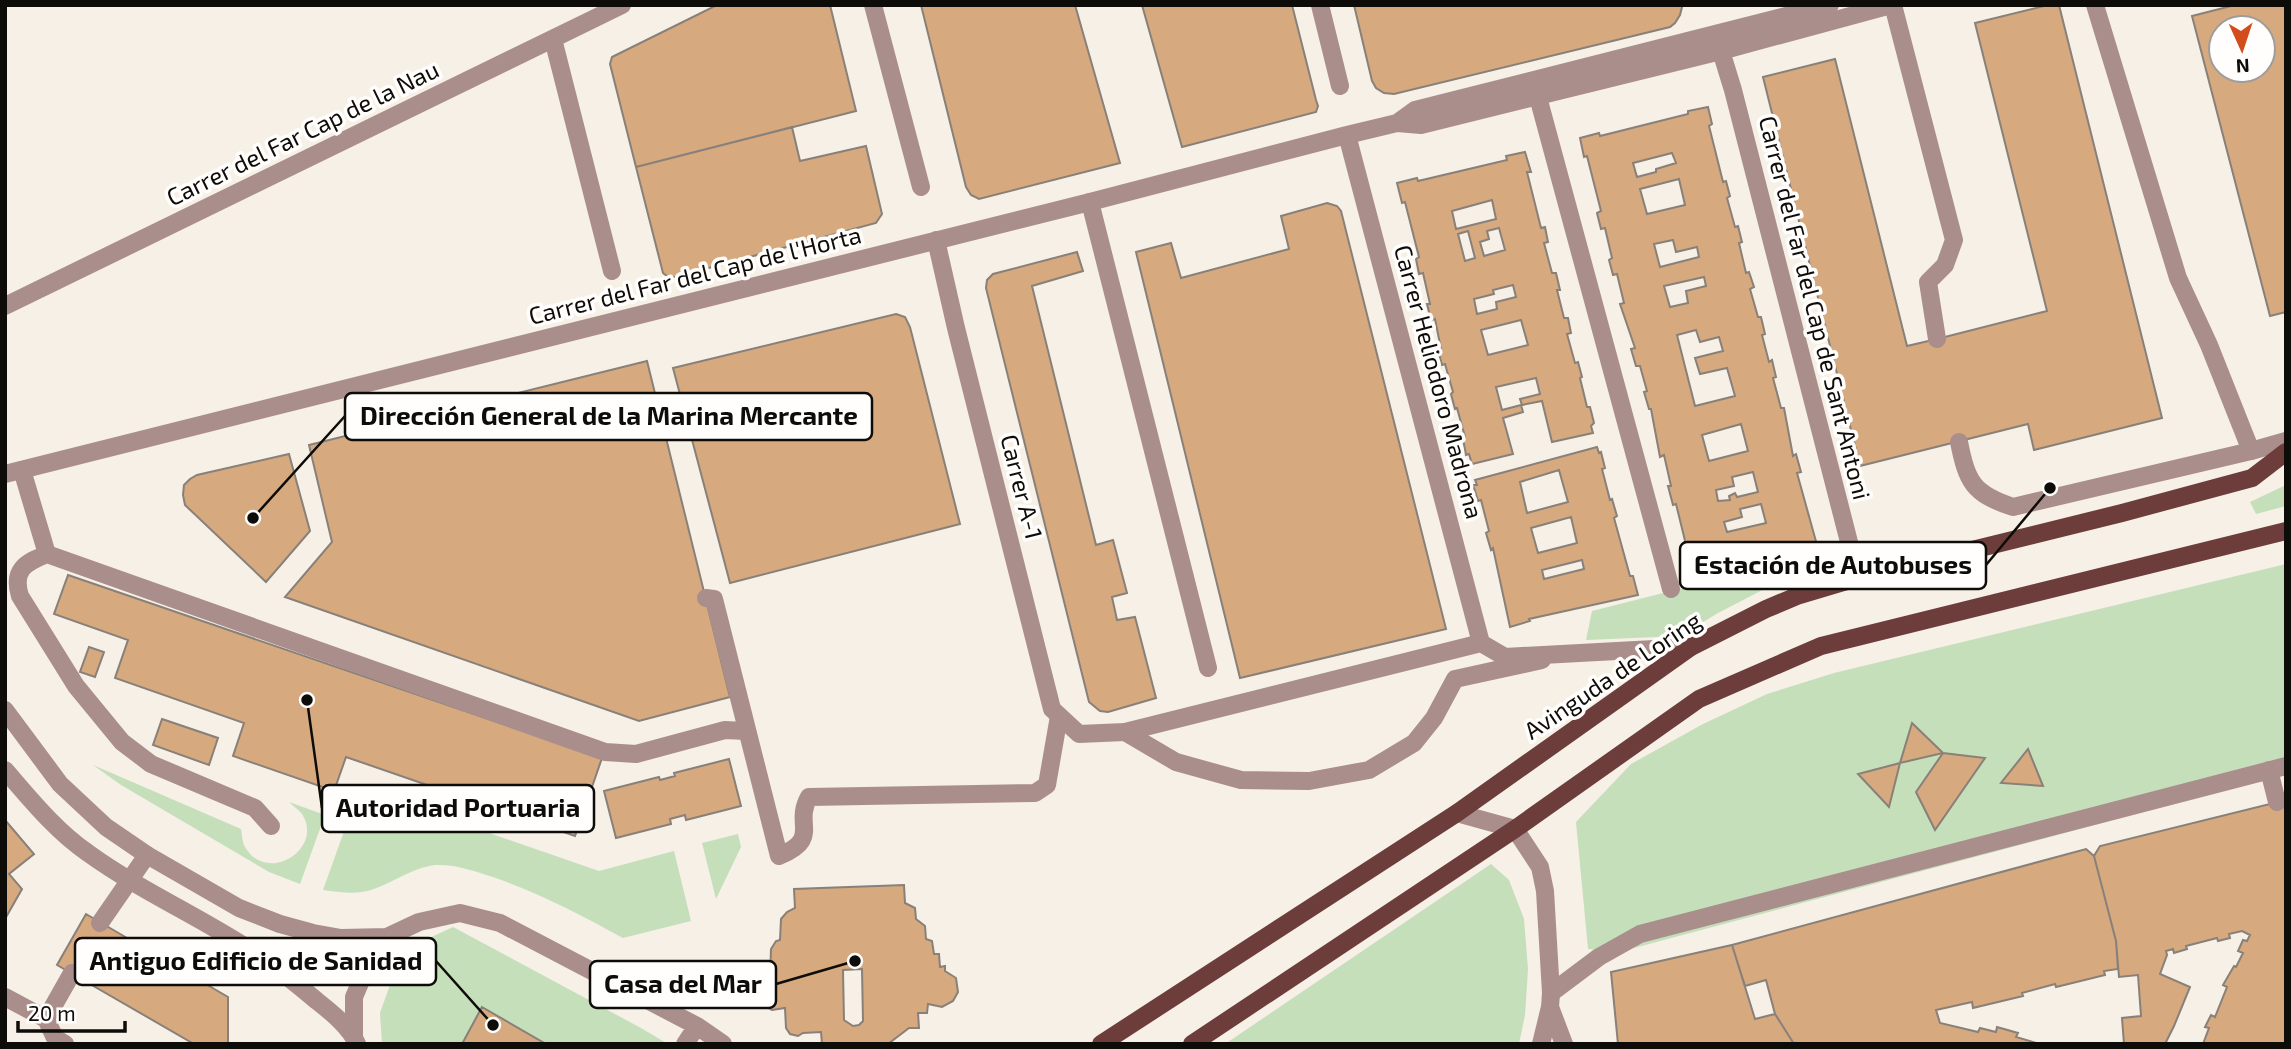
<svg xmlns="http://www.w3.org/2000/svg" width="2291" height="1049" font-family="'Exo 2',sans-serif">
<rect width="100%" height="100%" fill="#f6f0e6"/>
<path fill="#c5dfbb" d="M2286 485V506L2256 514 2250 502Z
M1822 553 1825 566 1778 582 1718 613 1680 636 1586 640 1592 611Z
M2286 564V774L1619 952 1588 949 1576 822 1631 764 1703 724 1767 694 1834 673Z
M93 765 241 829C242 833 242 841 244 845 264 886 325 850 302 814 299 810 293 806 289 802L325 815 300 884 269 872 121 785Z
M374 793 599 871 674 851 691 921 623 938C581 915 539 893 493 877 474 871 455 864 435 865 411 868 393 883 371 890 355 895 339 892 323 890L347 823 362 827Z
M738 834 741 847 716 899 702 843Z
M1491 864 1509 880 1524 919 1528 969 1525 1015 1519 1044H1225Z
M453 927 641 1028 668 1044H546L482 1007 462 1044H382L380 1013 396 968 414 945Z"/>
<path fill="#d6a97f" stroke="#888079" stroke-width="2" fill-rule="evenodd" d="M717 5H830L856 111 636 167 610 64 612 57Z
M921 5H1075L1120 163 979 199 971 195 966 187Z
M1142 5H1292L1316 100 1318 106 1316 112 1182 147Z
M1354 5H1681L1682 7 1680 15 1675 23 1670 27 1394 94 1384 93 1376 88 1372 81Z
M2048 5H2059L2162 418 2034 450 2028 424 1860 466 1763 77 1835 59 1907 346 1937 339 2047 311 1975 23Z
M2235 5H2286V312L2270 316 2192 16ZM2221 28H2263V70H2221Z
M1708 107 1712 124 1709 126 1723 182 1726 181 1730 196 1727 198 1735 227 1738 226 1742 242 1739 243 1746 273 1749 272 1754 287 1750 289 1758 317H1761L1765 334 1762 335 1769 362 1772 360 1776 377 1773 378 1781 408H1784L1793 456 1796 454 1801 472 1797 473 1817 545 1690 580 1687 562 1690 561 1676 504 1673 505 1668 486H1671L1664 455 1660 457 1651 409H1649L1644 392 1647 391 1640 366H1636L1631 349 1635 348 1620 304 1624 303 1617 274 1613 275 1609 260 1612 258 1605 228 1601 229 1597 213 1601 211 1587 156 1584 157 1580 138 1599 133 1600 136 1688 114V111ZM1672 153 1676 163 1656 169V172L1637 177 1633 163ZM1679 179 1685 205 1647 214 1640 189ZM1673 240 1676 252 1697 247 1699 257 1660 267 1654 244ZM1704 277 1706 286 1686 291 1688 303 1670 307 1664 286ZM1696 330 1700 342 1719 337 1723 351 1695 358 1700 374 1727 368 1735 396 1695 406 1677 335ZM1741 424 1748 451 1709 461 1702 435ZM1753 472 1758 492 1737 497 1735 493 1729 496 1730 500 1718 501 1716 490 1734 486 1732 477ZM1761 504 1766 523 1727 532 1724 522 1742 517 1740 509Z
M792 127 800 161 866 146 882 214 876 223 675 277H668L663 273 636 167Z
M1525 152 1531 172H1527L1541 228 1545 227 1548 242 1544 243 1552 273H1556L1560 290H1557L1564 318H1568L1571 333 1567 334 1575 363 1578 362 1582 377 1580 378 1587 407H1590L1594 423 1591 426 1593 433 1552 442 1542 401 1522 405 1520 399 1540 394 1536 378 1496 387 1502 410 1521 405 1523 412 1503 418 1513 454 1472 464 1469 454 1466 455 1463 439 1465 437 1457 408 1455 409 1451 394 1453 392 1445 364 1442 365 1438 350 1441 349 1435 319 1431 320 1427 304H1430L1423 273 1419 274 1416 259 1419 257 1405 202 1402 203 1397 183 1417 178 1418 181 1507 160 1506 156ZM1492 200 1496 219 1456 229 1452 211ZM1499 228 1505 250 1484 256 1480 242 1489 239 1487 231ZM1468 231 1475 258 1465 261 1458 234ZM1513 285 1516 297 1496 302 1497 309 1477 314 1474 299 1494 294 1493 290ZM1521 320 1528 345 1488 355 1481 330Z
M1327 203 1337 206 1341 211 1446 629 1240 678 1136 252 1171 243 1181 278 1289 249 1281 216Z
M1077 252 1083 271 1032 286 1096 545 1113 540 1127 593 1112 597 1117 620 1135 617 1156 698 1108 712 1100 711 1089 702 986 288 987 280 993 274Z
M896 314 905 317 910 327 960 524 730 583 673 368Z
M647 361 730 697 639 721 285 597 332 542 309 445Z
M1597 447 1599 453 1601 452 1605 468 1602 469 1610 500 1612 499 1617 516 1614 518 1630 576H1633L1638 595 1529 619 1530 621 1510 627 1493 548 1491 550 1486 533 1489 531 1481 500 1478 501 1473 485H1477L1475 480ZM1559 470 1568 502 1527 513 1520 482ZM1571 517 1577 543 1538 553 1531 528ZM1582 560 1584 569 1544 579 1542 570Z
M289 454 310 531 266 582 185 505 183 495 184 485 190 479 197 475Z
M68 575 602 758 575 836 346 757 334 791 233 756 244 723 115 678 128 640 54 614Z
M89 647 104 652 95 677 80 672Z
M162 719 218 738 209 765 153 745Z
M1912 723 1943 753 1900 763Z
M2028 749 2043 786 2001 783Z
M1943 753 1985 758 1935 830 1916 792Z
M729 759 741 806 686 820 685 815 670 819 671 824 616 838 604 791 659 777 660 780 675 776 674 773Z
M1900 763 1889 807 1858 774Z
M2286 800V1044H2203L2209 1028 2205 1027 2211 1015 2215 1017 2227 987 2223 985 2234 966 2236 967 2243 953 2238 951 2243 940 2247 941 2250 935 2242 931 2229 934 2230 938 2218 941 2217 938 2186 946 2187 949 2174 953 2173 949 2166 951 2167 955 2160 974 2190 987 2174 1026 2165 1044H2124L2122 1018 2141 1016 2138 975 2119 977 2116 941 2094 856 2100 846Z
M5 820 34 854 9 874 22 889 5 919Z
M2086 849 2094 856 2116 941 2118 969 2104 971 2105 975 2056 987 2055 984 2022 993 2023 996 1973 1008 1972 1002 1936 1010 1940 1023 1978 1032 1980 1028 1996 1032 1997 1027 2018 1033 2016 1037 2040 1044H1794L1775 1014 1766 980 1745 986 1732 945Z
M904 885 905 903 915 908 916 919 925 926 926 939 932 941 934 954H939L940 967 945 966V971L956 978 958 992 953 1001 942 1007 928 1004 927 1013H918L919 1028H909L888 1044H822L821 1032 803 1033 798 1036 790 1034 786 1028 785 1008 772 1010 763 1005 758 997 757 988 760 979 770 976 771 949 776 941 780 940 781 919 787 912 795 908 794 889ZM862 969 863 1021 859 1025 853 1026 844 1020 843 970Z
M86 914 228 997V1044H194L57 965Z
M1732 945 1755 1019 1775 1014 1794 1044H1618L1611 972Z
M482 1007 546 1044H462Z"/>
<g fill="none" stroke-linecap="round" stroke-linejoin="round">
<path stroke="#aa8e8c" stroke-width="18" d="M1893 5 1954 240 1945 265 1928 282 1937 339
M1090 202 1208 668
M1959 442C1967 482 1973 494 2013 507L2251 451
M22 470 47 554
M706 598 714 599 779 856C822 838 793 825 809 797L1035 793 1047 785 1059 716
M1125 732 1176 762 1241 780 1309 781 1369 770 1414 743 1434 718 1455 679 1542 660
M2269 770 2277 802
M271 826 255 808 151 764 122 742 76 686 20 596C12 570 25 563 47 554L605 752 636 754 725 730 746 731
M100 923 147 855
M1551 993 1599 957 1640 934 2286 766
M5 997 46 1019 55 1038 65 1044
M46 1019 72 973"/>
<path stroke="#aa8e8c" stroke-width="18" d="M873 5 921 187
M1320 5 1340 86
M2095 5 2178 278 2209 345 2251 451 2286 441
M553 39 612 271
M1721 51 1733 90 1849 542 1854 579
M1538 97 1671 589
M1397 123 1415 110 1830 5
M1347 135 1481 643
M936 240 956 328 1052 709 1079 734 1125 732 1481 643 1505 657 1691 647
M5 306 622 5
M5 474 1090 202 1347 135 1397 123 1421 125 1721 51 1891 5
M5 710 60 784 106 827 147 855 239 908 280 924 313 933 341 938 387 937 419 922 460 913 500 923 697 1026 723 1044
M5 770C31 800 56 831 88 853 142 892 203 918 258 955 279 969 298 985 317 1001 331 1012 350 1027 357 1044
M354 1038V997L372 955 387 937
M685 1044 697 1026"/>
<path stroke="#aa8e8c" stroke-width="18" d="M1457 813 1515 829 1540 867 1545 891 1551 993 1550 1007 1541 1044
M1550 1007 1564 1044"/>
<path stroke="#6c3d3b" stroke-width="18" d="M1101 1044 1457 813 1691 647 1766 609 1797 596 1854 579 2122 513 2252 478 2286 452
M1192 1044 1515 829 1699 699 1821 646 2286 531"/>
</g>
<g text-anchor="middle" stroke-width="7" stroke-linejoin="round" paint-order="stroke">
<g font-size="24" fill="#0e0c09" stroke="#fffefc">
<text transform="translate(303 134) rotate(-26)" y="8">Carrer del Far Cap de la Nau</text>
<text transform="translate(695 276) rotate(-14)" y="8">Carrer del Far del Cap de l'Horta</text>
<text transform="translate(1814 308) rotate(76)" y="8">Carrer del Far del Cap de Sant Antoni</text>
<text transform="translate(1438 382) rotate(75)" y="8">Carrer Heliodoro Madrona</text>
<text transform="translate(1021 487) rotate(76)" y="8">Carrer A-1</text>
<text transform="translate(1613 676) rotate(-34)" y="8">Avinguda de Loring</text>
</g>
</g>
<path fill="none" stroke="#0e0c09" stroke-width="2.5" d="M253 518L345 416M2050 488L1986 565M307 700L322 808M493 1025L436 961M855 961L776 984"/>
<g fill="#0e0c09" stroke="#fffefc" stroke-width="2.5">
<circle cx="253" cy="518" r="7"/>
<circle cx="2050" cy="488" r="7"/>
<circle cx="307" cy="700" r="7"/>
<circle cx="493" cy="1025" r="7"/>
<circle cx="855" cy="961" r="7"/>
</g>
<g fill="#fffefc" stroke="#0e0c09" stroke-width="2.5">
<rect x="345" y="393" width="527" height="47" rx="7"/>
<rect x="1680" y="542" width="306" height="47" rx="7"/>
<rect x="322" y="785" width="272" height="47" rx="7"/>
<rect x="75" y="938" width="361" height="47" rx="7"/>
<rect x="590" y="961" width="186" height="47" rx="7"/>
</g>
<g font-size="26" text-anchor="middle" font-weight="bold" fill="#0e0c09">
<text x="609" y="425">Dirección General de la Marina Mercante</text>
<text x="1833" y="574">Estación de Autobuses</text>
<text x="458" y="817">Autoridad Portuaria</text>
<text x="256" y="970">Antiguo Edificio de Sanidad</text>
<text x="683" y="993">Casa del Mar</text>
</g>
<rect width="2291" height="1049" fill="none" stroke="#0e0c09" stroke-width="14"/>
<g transform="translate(2242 49) rotate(177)"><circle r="33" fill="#fffefc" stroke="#9f9d9b" stroke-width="2"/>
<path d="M0-5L12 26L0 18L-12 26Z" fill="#d34c1b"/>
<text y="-10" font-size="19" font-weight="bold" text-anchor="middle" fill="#0e0c09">N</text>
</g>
<path d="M18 1021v10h107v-10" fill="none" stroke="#0e0c09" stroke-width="3.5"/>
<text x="28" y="1021" font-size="21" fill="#0e0c09" stroke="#fffefc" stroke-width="5" paint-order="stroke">20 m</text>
</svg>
